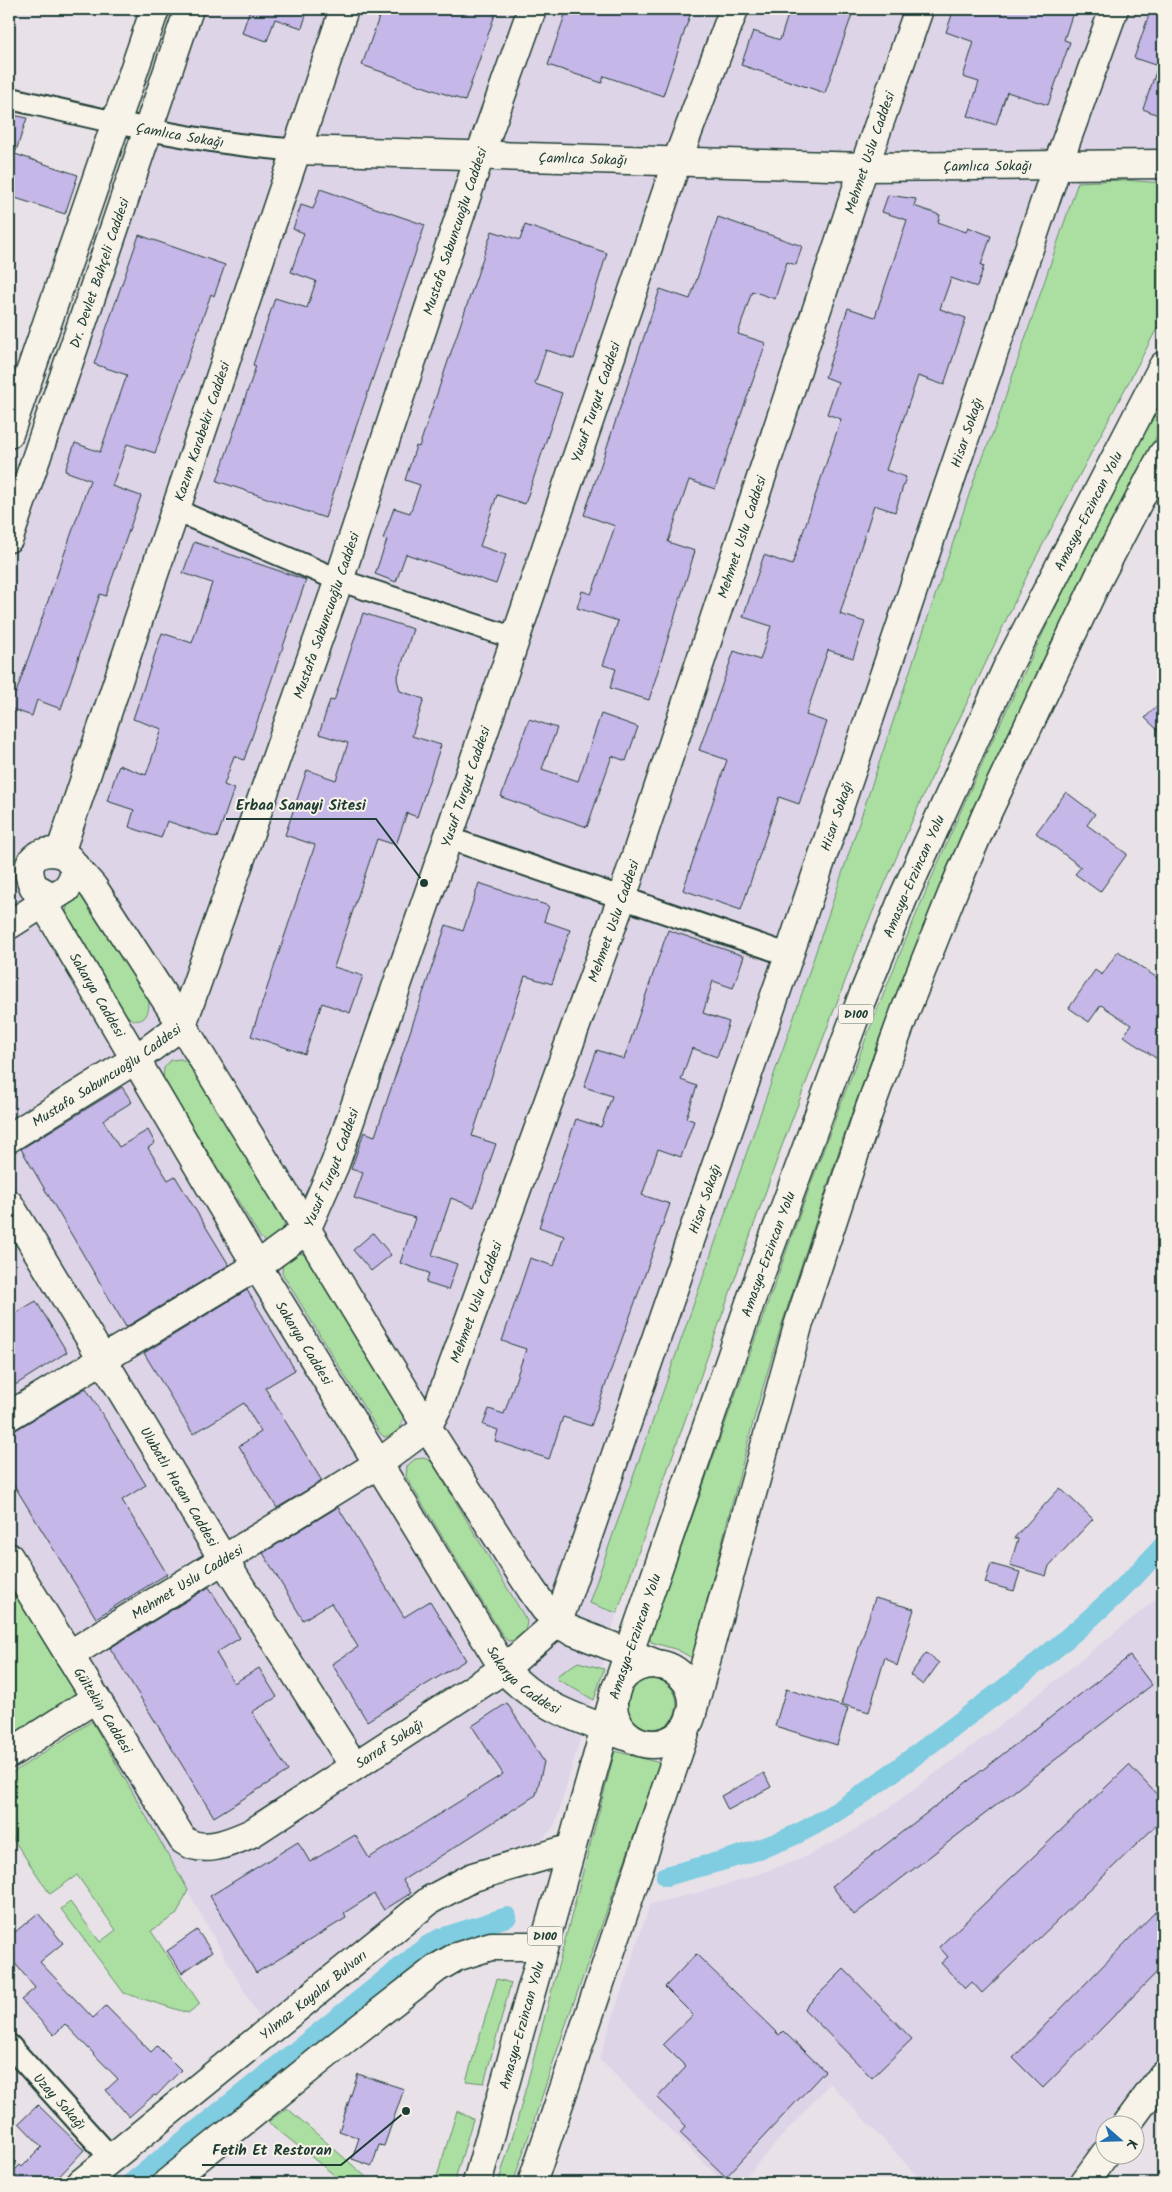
<svg xmlns="http://www.w3.org/2000/svg" width="1172" height="2192" font-family="Kalam,sans-serif">
<rect width="100%" height="100%" fill="#e8e1e8"/>
<filter id="ink" filterUnits="userSpaceOnUse"><feTurbulence type="fractalNoise" baseFrequency=".02" numOctaves="2"/><feDisplacementMap in="SourceGraphic" scale="10" xChannelSelector="R" yChannelSelector="G"/><feConvolveMatrix kernelMatrix="1 2 1 2 8 2 1 2 1" color-interpolation-filters="sRGB"/></filter>
<g filter="url(#ink)">
<path fill="#ded4e8" d="M201 9H1163V183L1124 180 1078 182 996 425 975 477 792 1023 589 1603 617 1613 555 1825 511 1878 478 1886 261 2021 78 1697 9 1585V574Z
M1163 1590V2049L1108 2124H1104V2129L1065 2183H924L830 2083 740 2183H724L599 2059 650 1904 709 1890 744 1879 801 1859 844 1837 890 1807 995 1729 1150 1604Z"/>
<path fill="#abdfa1" stroke="#658e6a" d="M1124 180 1163 183V317L1032 565 922 798 862 937 780 1151 617 1613 589 1603 792 1023 975 477 996 425 1078 182Z
M1163 399V424L1099 546 1001 750 926 921 881 1034 847 1126 780 1330 756 1411 692 1658 678 1650 651 1642 649 1636C724 1433 791 1228 870 1028 955 813 1053 602 1163 399Z
M75 894 82 895 89 901 148 998C152 1013 142 1028 127 1016L66 912 68 901Z
M181 1059 189 1063 284 1222V1231L271 1242H265L260 1237 163 1079 164 1068 171 1060Z
M300 1253 308 1257 403 1416C402 1428 397 1436 384 1437L379 1432 282 1273 283 1262 291 1254Z
M424 1458 432 1462 527 1621C526 1633 521 1640 508 1641L503 1636 406 1477 407 1466 415 1459Z
M9 1585 78 1697 9 1739Z
M578 1662 604 1669 594 1700 557 1679 558 1675Z
M627 1704a25 25 0 1 1 50 0a25 25 0 1 1-50 0Z
M92 1721 188 1890 177 1914 151 1931 200 2004 188 2013 124 1993 61 1909 70 1902 100 1942 116 1930 77 1875 50 1894 9 1833V1775Z
M615 1751 660 1763 566 2024 513 2183H498L515 2129Z
M497 1979 511 1983 484 2083 466 2081Z
M287 2108 373 2183H344L268 2122Z
M457 2111 473 2119 454 2183H435Z"/>
<g fill="none" stroke-linecap="round" stroke-linejoin="round">
<path stroke="#80cce0" stroke-width="20" d="M666 1876C710 1864 757 1853 799 1833 847 1809 894 1771 937 1739 1019 1678 1094 1623 1163 1546
M131 2183 427 1946 441 1938 507 1917"/>
</g>
<path fill="#c5b7e8" stroke="#1f3d34" d="M250 9H308L302 28 275 19 267 41 242 33Z
M382 9H497L465 101 362 65Z
M567 9H692L663 96 604 76 602 83 548 65Z
M790 9H854L825 93 741 65 753 31 780 40Z
M954 9H1074L1064 40 1070 42 1048 105 1007 92 996 125 968 116 979 82 963 77 974 42 946 32Z
M1151 9 1163 14V117L1143 109 1158 66 1134 58Z
M9 114 27 118 15 154 78 175 65 214 9 196Z
M320 189 425 225 325 518 217 481 256 366 253 365 275 298 307 308 316 281 291 272 304 233 293 229 301 205 313 209Z
M888 195 916 199 914 206 940 215 938 222 966 232 968 227 991 236 981 265 984 266 977 287 951 278 940 309 966 318 944 385 918 376 886 470 906 477 895 512 874 505 840 614 865 622 853 658 828 650 806 715 827 722 799 804 779 797 741 910 683 890 727 760 699 750 734 651 760 660 771 626 743 617 764 555 792 565 841 419 827 414 838 382 825 377 848 308 875 317 907 220 882 212Z
M718 217 802 246 796 265 787 262 775 299 752 291 738 334 766 343 715 489 689 480 668 542 695 551 649 700 610 688 616 669 603 665 618 621 577 608 582 591 591 594 594 587 615 526 584 515 660 289 690 299Z
M525 225 607 253 574 359 546 350 535 384 562 393 525 504 497 495 480 546 506 555 496 584 406 554 396 582 375 574 387 540 383 539 394 508 410 513 420 485 405 480 416 446 419 447 492 231 520 240Z
M139 235 225 265 214 296 211 294 155 453 127 444 112 486 141 496 106 596 100 594 61 709 37 700 32 716 9 708V690L16 693 90 480 65 471 75 443 100 452 127 375 94 364Z
M194 542 306 580 244 760 234 756 224 785 234 789 217 838 167 821 161 838 129 827 134 810 107 801 119 765 146 775 162 729 133 719 162 633 192 643 212 583 183 573Z
M363 613 413 629 397 679 400 691 424 699 412 736 441 745 417 817 407 813 396 845 377 839 334 967 363 976 350 1013 322 1003 305 1054 251 1036 315 845 285 835 307 770 336 780 348 743 319 734 330 700 334 701Z
M1163 699V735L1145 718Z
M601 714 638 727 626 761 612 756 587 827 501 797 529 719 557 728 542 769 578 781Z
M1066 792 1095 814 1087 825 1127 854 1100 892 1075 874 1081 867 1036 833Z
M479 883 549 906 544 921 570 930 552 984 525 976 472 1136 496 1144 474 1207 451 1198 432 1255 457 1264 448 1290 426 1283 429 1273 400 1263 415 1218 354 1198 363 1173 351 1169 364 1132 375 1136 446 925 463 931Z
M668 930 744 956 733 988 713 981 703 1013 729 1022 717 1057 692 1048 681 1080 697 1086 686 1118 694 1121 681 1157 658 1149 642 1195 670 1204 591 1426 563 1417 549 1459 495 1441 498 1430 483 1425 489 1409 504 1414 526 1349 502 1341 530 1258 554 1266 564 1236 539 1227 576 1119 601 1127 612 1096 584 1087 597 1050 624 1059Z
M1118 951 1163 982V1063L1124 1036 1131 1025 1101 1005 1089 1022 1069 1008 1095 970 1102 975Z
M122 1087 132 1102 103 1120 119 1147 148 1130 155 1143 148 1148 168 1180 175 1176 229 1265 126 1327 21 1149Z
M373 1233 391 1255 371 1271 353 1250Z
M247 1290 295 1370 265 1388 322 1481 277 1508 239 1446 261 1432 244 1403 193 1434 144 1353Z
M36 1301 67 1352 9 1389V1317Z
M86 1388 146 1485 122 1500 167 1574 96 1618 9 1477V1434Z
M1060 1488 1093 1519 1049 1566 1046 1576 1010 1565 1018 1539 1014 1538Z
M338 1507 404 1617 430 1601 466 1660 367 1721 332 1664 358 1647 331 1603 303 1620 263 1553Z
M991 1564 1020 1572 1014 1591 985 1583Z
M209 1587 240 1638 216 1653 234 1683 259 1668 277 1697 252 1712 288 1771 214 1817 110 1648Z
M875 1598 914 1609 897 1666 885 1657 869 1712 841 1704Z
M926 1653 939 1663 923 1685 910 1675Z
M1130 1656 1152 1685 854 1915 832 1886Z
M786 1689 848 1708 837 1745 775 1726Z
M507 1703 544 1762 536 1795 403 1880 411 1893 384 1910 374 1894 344 1913 346 1918 256 1973 210 1896 298 1842 310 1862 355 1835 369 1858 503 1774 472 1726Z
M1129 1765 1163 1801V1819L982 1993 972 1982 965 1989 941 1963 948 1957 939 1947Z
M764 1773 771 1787 728 1810 721 1796Z
M1163 1904V1966L1043 2088 1013 2058Z
M38 1913 63 1943 40 1962 93 2018 106 2006 151 2052 157 2046 181 2070 156 2096 154 2095 129 2117 106 2090 118 2079 65 2024 54 2035 21 2000 35 1988 9 1956V1937Z
M197 1930 212 1952 182 1973 167 1951Z
M696 1954 779 2035 783 2031 825 2071 726 2177 680 2133 686 2126 657 2098 686 2067 663 2044 693 2015 665 1987Z
M844 1969 912 2039 872 2078 804 2009Z
M358 2074 404 2089 384 2146 379 2145 372 2166 352 2159 359 2138 339 2131Z
M38 2105 84 2150 53 2183H9V2176L20 2165 22 2167 42 2147 19 2123Z"/>
<g fill="none" stroke-linecap="round" stroke-linejoin="round">
<g stroke="#1f3d34" stroke-width="25">
<g id="street">
<path id="s1" d="M9 98C104 120 199 144 297 150"/>
<path d="M177 511 339 580 514 638"/>
<path d="M448 838 789 955"/>
<path id="s2" d="M9 2045 111 2158"/>
</g>
</g>
<g stroke="#1f3d34" stroke-width="31">
<g id="secondary">
<path id="s3" d="M297 150 864 167 1163 164"/>
<path d="M9 434 155 9"/>
<path id="s4" d="M9 538 189 9"/>
<path id="s5" d="M60 853 344 9"/>
<path d="M70 861 93 887 182 1025 427 1427 531 1589 545 1609 568 1629 659 1665"/>
<path id="s6" d="M34 887 257 1266 504 1669C539 1709 583 1720 631 1738"/>
<path d="M9 925 66 889C102 846 8 835 34 887L49 895"/>
<path id="s7" d="M9 1138 136 1059 182 1025 339 580 480 155 532 9"/>
<path id="s8" d="M9 1204 223 1559 354 1766"/>
<path id="s9" d="M9 1416 257 1266 306 1230 335 1164 448 838 677 161 734 9"/>
<path id="s10" d="M9 1557 183 1840C204 1855 231 1842 252 1833L504 1669 558 1622 789 955 1057 166 1114 9"/>
<path id="s11" d="M69 1655 378 1464 427 1427 439 1404 622 898 864 167 919 9"/>
<path d="M9 1754 96 1698"/>
<path d="M1127 2124 1163 2075"/>
<path id="s12" d="M81 2183 430 1900 473 1877 569 1849"/>
<path d="M167 2183 347 2038 437 1968 456 1957 491 1946H542"/>
<path d="M1084 2183 1105 2154"/>
</g>
</g>
<g stroke="#1f3d34" stroke-width="31">
<g id="highway">
<circle cx="653" cy="1704" r="40"/>
<path id="s13" d="M477 2183 616 1690 753 1294 860 1003 904 896 1007 668 1163 366"/>
<path d="M532 2183 692 1712 798 1326 866 1119 906 1009 955 887 987 813 1099 577 1163 454"/>
</g>
</g>
<use href="#street" stroke="#f7f3e8" stroke-width="21"/>
<use href="#secondary" stroke="#f7f3e8" stroke-width="28"/>
<use href="#highway" stroke="#f7f3e8" stroke-width="28"/>
</g>
</g>
<g text-anchor="middle" stroke-width="4" stroke-linejoin="round" paint-order="stroke">
<g fill="#f7f3e8" stroke="#60746a" stroke-width="1">
<rect x="838.5" y="1004.5" width="35" height="19" rx="4"/>
<rect x="527.5" y="1926.5" width="35" height="19" rx="4"/>
</g>
<g font-size="12" font-weight="bold" fill="#1f3d34">
<text x="856" y="1018">D100</text>
<text x="545" y="1940">D100</text>
</g>
<g font-size="14" fill="#1f3d34" stroke="#f7f3e8">
<text dy="5" stroke="none"><textPath href="#s1" startOffset="175">Çamlıca Sokağı</textPath></text>
<text dy="5" stroke="none"><textPath href="#s11" startOffset="1774">Mehmet Uslu Caddesi</textPath></text>
<text dy="5" stroke="none"><textPath href="#s3" startOffset="286">Çamlıca Sokağı</textPath></text>
<text dy="5" stroke="none"><textPath href="#s3" startOffset="691">Çamlıca Sokağı</textPath></text>
<text dy="5" stroke="none"><textPath href="#s7" startOffset="1046">Mustafa Sabuncuoğlu Caddesi</textPath></text>
<text dy="5" stroke="none"><textPath href="#s4" startOffset="280">Dr. Devlet Bahçeli Caddesi</textPath></text>
<text dy="5" stroke="none"><textPath href="#s9" startOffset="1228">Yusuf Turgut Caddesi</textPath></text>
<text dy="5" stroke="none"><textPath href="#s5" startOffset="445">Kazım Karabekir Caddesi</textPath></text>
<text dy="5" stroke="none"><textPath href="#s10" startOffset="2035">Hisar Sokağı</textPath></text>
<text dy="5" stroke="none"><textPath href="#s13" startOffset="1784">Amasya-Erzincan Yolu</textPath></text>
<text dy="5" stroke="none"><textPath href="#s11" startOffset="1369">Mehmet Uslu Caddesi</textPath></text>
<text dy="5" stroke="none"><textPath href="#s7" startOffset="641">Mustafa Sabuncuoğlu Caddesi</textPath></text>
<text dy="5" stroke="none"><textPath href="#s9" startOffset="822">Yusuf Turgut Caddesi</textPath></text>
<text dy="5" stroke="none"><textPath href="#s10" startOffset="1630">Hisar Sokağı</textPath></text>
<text dy="5" stroke="none"><textPath href="#s13" startOffset="1379">Amasya-Erzincan Yolu</textPath></text>
<text dy="5" stroke="none"><textPath href="#s11" startOffset="964">Mehmet Uslu Caddesi</textPath></text>
<text dy="5" stroke="none"><textPath href="#s6" startOffset="125">Sakarya Caddesi</textPath></text>
<text dy="5" stroke="none"><textPath href="#s7" startOffset="116">Mustafa Sabuncuoğlu Caddesi</textPath></text>
<text dy="5" stroke="none"><textPath href="#s9" startOffset="418">Yusuf Turgut Caddesi</textPath></text>
<text dy="5" stroke="none"><textPath href="#s10" startOffset="1225">Hisar Sokağı</textPath></text>
<text dy="5" stroke="none"><textPath href="#s13" startOffset="974">Amasya-Erzincan Yolu</textPath></text>
<text dy="5" stroke="none"><textPath href="#s11" startOffset="559">Mehmet Uslu Caddesi</textPath></text>
<text dy="5" stroke="none"><textPath href="#s6" startOffset="530">Sakarya Caddesi</textPath></text>
<text dy="5" stroke="none"><textPath href="#s8" startOffset="330">Ulubatlı Hasan Caddesi</textPath></text>
<text dy="5" stroke="none"><textPath href="#s11" startOffset="139">Mehmet Uslu Caddesi</textPath></text>
<text dy="5" stroke="none"><textPath href="#s13" startOffset="569">Amasya-Erzincan Yolu</textPath></text>
<text dy="5" stroke="none"><textPath href="#s6" startOffset="934">Sakarya Caddesi</textPath></text>
<text dy="5" stroke="none"><textPath href="#s10" startOffset="180">Gültekin Caddesi</textPath></text>
<text dy="5" stroke="none"><textPath href="#s10" startOffset="569">Sarraf Sokağı</textPath></text>
<text dy="5" stroke="none"><textPath href="#s12" startOffset="299">Yılmaz Kayalar Bulvarı</textPath></text>
<text dy="5" stroke="none"><textPath href="#s13" startOffset="164">Amasya-Erzincan Yolu</textPath></text>
<text dy="5" stroke="none"><textPath href="#s2" startOffset="76">Uzay Sokağı</textPath></text>
</g>
</g>
<path fill="none" stroke="#1f3d34" stroke-width="2" d="M424 883L376 819H226M406 2111L341 2165H202"/>
<g fill="#1f3d34" stroke="#f7f3e8" stroke-width="2">
<circle cx="424" cy="883" r="5"/>
<circle cx="406" cy="2111" r="5"/>
</g>
<g font-size="15" text-anchor="middle" font-weight="bold" fill="#1f3d34" stroke="#f7f3e8" stroke-width="4" stroke-linejoin="round" paint-order="stroke">
<text x="301" y="810">Erbaa Sanayi Sitesi</text>
<text x="272" y="2155">Fetih Et Restoran</text>
</g>
<rect width="1172" height="2192" fill="none" stroke="#f7f3e8" stroke-width="30"/>
<rect x="15" y="15" width="1142" height="2162" fill="none" stroke="#1f3d34" stroke-width="2" filter="url(#ink)"/>
<g transform="translate(1120 2140) rotate(110)"><circle r="24" fill="#f7f3e8" stroke="#a1aaa0"/>
<path d="M0-4L9 19L0 12L-9 19Z" fill="#1f6fb2"/>
<text y="-8" font-size="14" font-weight="bold" text-anchor="middle" fill="#1f3d34">K</text>
</g>
</svg>
